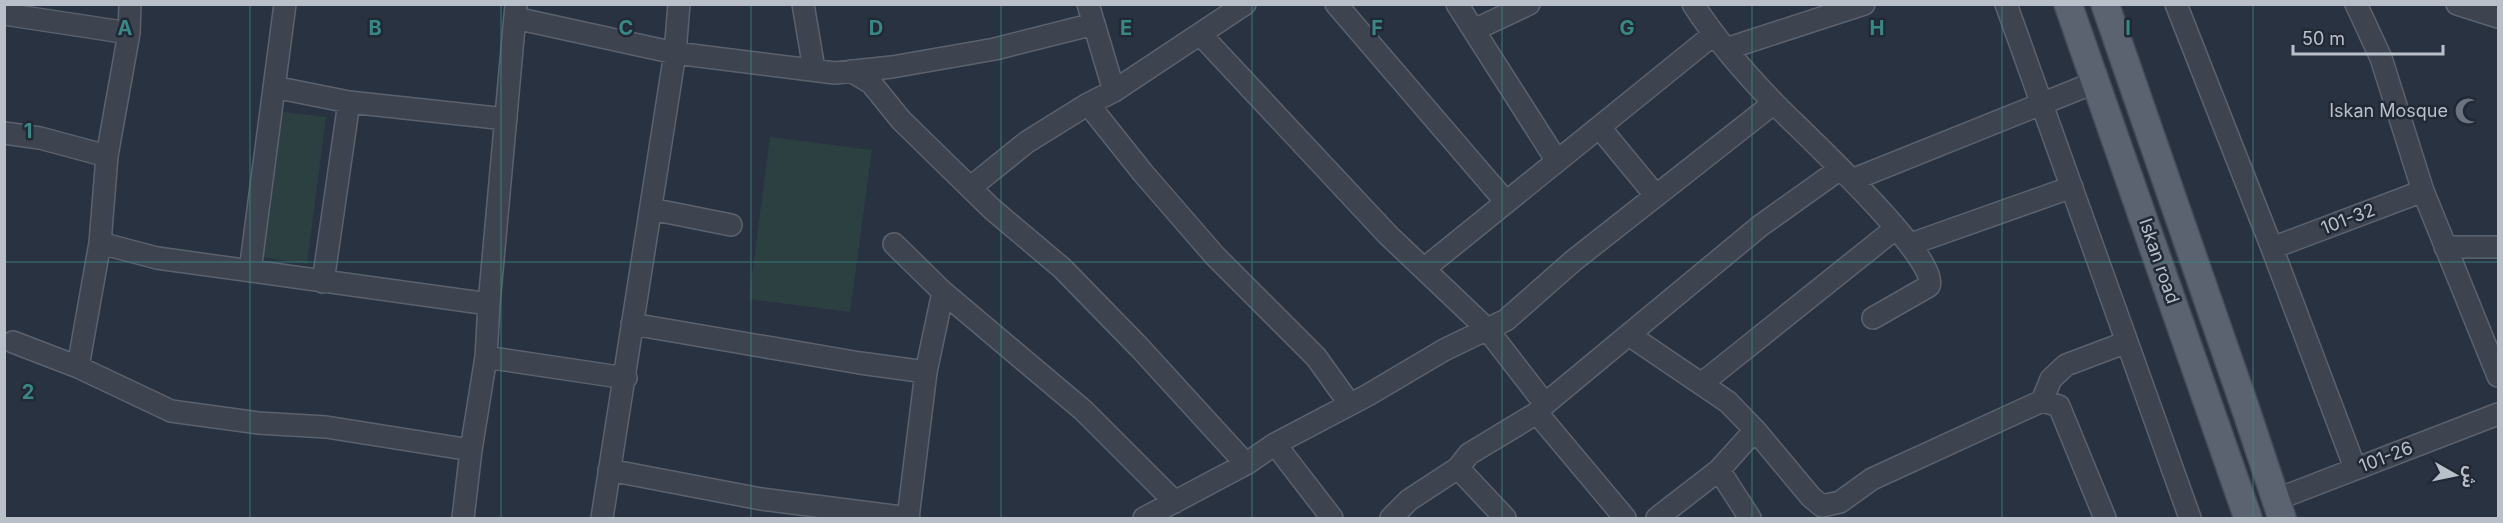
<svg xmlns="http://www.w3.org/2000/svg" width="2503" height="523" font-family="Inter,'Noto Sans Arabic',sans-serif">
<rect width="100%" height="100%" fill="#293240"/>
<path fill="#2c4042" d="M268 110 326 117 307 264 249 255Z
M770 137 872 150 850 312 749 299Z"/>
<g fill="none" stroke-linecap="round" stroke-linejoin="round">
<g stroke="#5b626e" stroke-width="24">
<path id="minor" d="M803 4 814 69
M1088 4 1114 91
M1336 4 1506 202
M1457 4 1557 161
M1693 4C1716 40 1745 73 1775 104 1798 128 1942 260 1929 286L1873 318
M2006 4 2190 518
M2176 4 2272 248 2355 468
M2356 4 2381 58 2423 191 2498 376
M2457 4 2498 17
M4 14 129 33
M515 18 675 53 835 73 892 67 995 49 1094 24
M1474 30 1529 4
M1201 35 1388 235 1487 329 1545 404
M1726 49 1864 4
M851 71 871 83 901 120 992 209 1062 268 1140 348 1246 464
M274 87 349 102 506 119
M1088 104 1143 173 1215 256 1316 357 1349 403
M1600 128 1656 196
M4 133 40 138 107 156
M1852 180 2096 82
M971 187 1027 142 1088 104 1114 91 1245 4
M651 209 731 225
M100 243 157 258 489 304
M894 244 943 292 1083 410 1175 502
M1911 244 2072 187
M2445 247H2498
M2272 248 2423 191
M1425 268 1713 35
M250 271 285 4
M323 282 349 102
M632 324 860 363 926 372
M1629 335 1728 402 1755 430 1811 497 1822 506 1840 502 1872 479 2042 401 2059 406 2105 518
M13 342 78 367 171 411 258 423 326 427 471 450
M486 357 626 378
M78 367 100 243 107 156 129 33 130 4
M1701 384 1896 228
M2042 401 2051 379 2066 365 2127 342
M1537 413 1625 518
M1275 444 1332 518
M1458 468 1505 518
M609 470 761 499 909 518
M1719 470 1750 518
M2275 500 2498 414
M463 518 471 450 486 357 489 304 516 5
M602 518 675 53 679 4
M908 518 926 372 943 292
M1144 518 1246 464 1275 444 1368 395 1444 350 1506 320 1573 261 1774 103
M1391 518 1409 500 1458 468 1469 454 1537 413 1545 404 1760 226 1840 169
M1657 518 1719 470 1755 430"/>
</g>
<g stroke="#474d5a" stroke-width="30">
<path id="major" d="M2068 4 2248 518
M2105 4 2247 413 2282 518"/>
</g>
<use href="#minor" stroke="#3d4450" stroke-width="21"/>
<use href="#major" stroke="#5b6370" stroke-width="27"/>
</g>
<path fill="none" stroke="#3a8885" stroke-width="1.5" stroke-opacity="0.55" d="M250 4V518M501 4V518M751 4V518M1001 4V518M1252 4V518M1502 4V518M1752 4V518M2002 4V518M2253 4V518M4 262H2498"/>
<defs>
<g id="mosque-bare" transform="scale(2.07)"><path d="M3.5-4.9A6 6 0 1 0 3.5 4.9A5 5 0 1 1 3.5-4.9Z" fill="#6b7280" stroke="#222936" stroke-width="2.5" paint-order="stroke"/></g>
</defs>
<g fill-rule="evenodd">
<use href="#mosque-bare" x="2468" y="111"/>
</g>
<g text-anchor="middle" stroke-width="5" stroke-linejoin="round" paint-order="stroke">
<g font-size="18" fill="#bac0ca" stroke="#222936" text-anchor="end">
<text x="2448" y="117">Iskan Mosque</text>
</g>
<g font-size="18" fill="#bac0ca" stroke="#222936">
<text transform="translate(2348 219) rotate(-21)" y="6">101-32</text>
<text transform="translate(2159 261) rotate(71)" y="6">Iskan road</text>
<text transform="translate(2386 457) rotate(-21)" y="6">101-26</text>
</g>
</g>
<g font-size="20" text-anchor="middle" font-weight="bold" fill="#3a8885" stroke="#222936" stroke-width="5" stroke-linejoin="round" paint-order="stroke">
<text x="125" y="35">A</text>
<text x="375" y="35">B</text>
<text x="626" y="35">C</text>
<text x="876" y="35">D</text>
<text x="1126" y="35">E</text>
<text x="1377" y="35">F</text>
<text x="1627" y="35">G</text>
<text x="1877" y="35">H</text>
<text x="2128" y="35">I</text>
<text x="28" y="138">1</text>
<text x="28" y="399">2</text>
</g>
<rect width="2503" height="523" fill="none" stroke="#bac0ca" stroke-width="12"/>
<g transform="translate(2455 475) rotate(99)" stroke="#222936" stroke-width="4.5" paint-order="stroke">
<path d="M0-4.5L10 22L0 15L-10 22Z" fill="#bac0ca"/>
<text y="-9" font-size="16" font-weight="bold" text-anchor="middle" fill="#bac0ca">ش</text>
</g>
<path d="M2293 45v9h150v-9" fill="none" stroke="#bac0ca" stroke-width="3"/>
<text x="2302" y="45" font-size="18" fill="#bac0ca" stroke="#222936" stroke-width="4.5" paint-order="stroke">50 m</text>
</svg>
